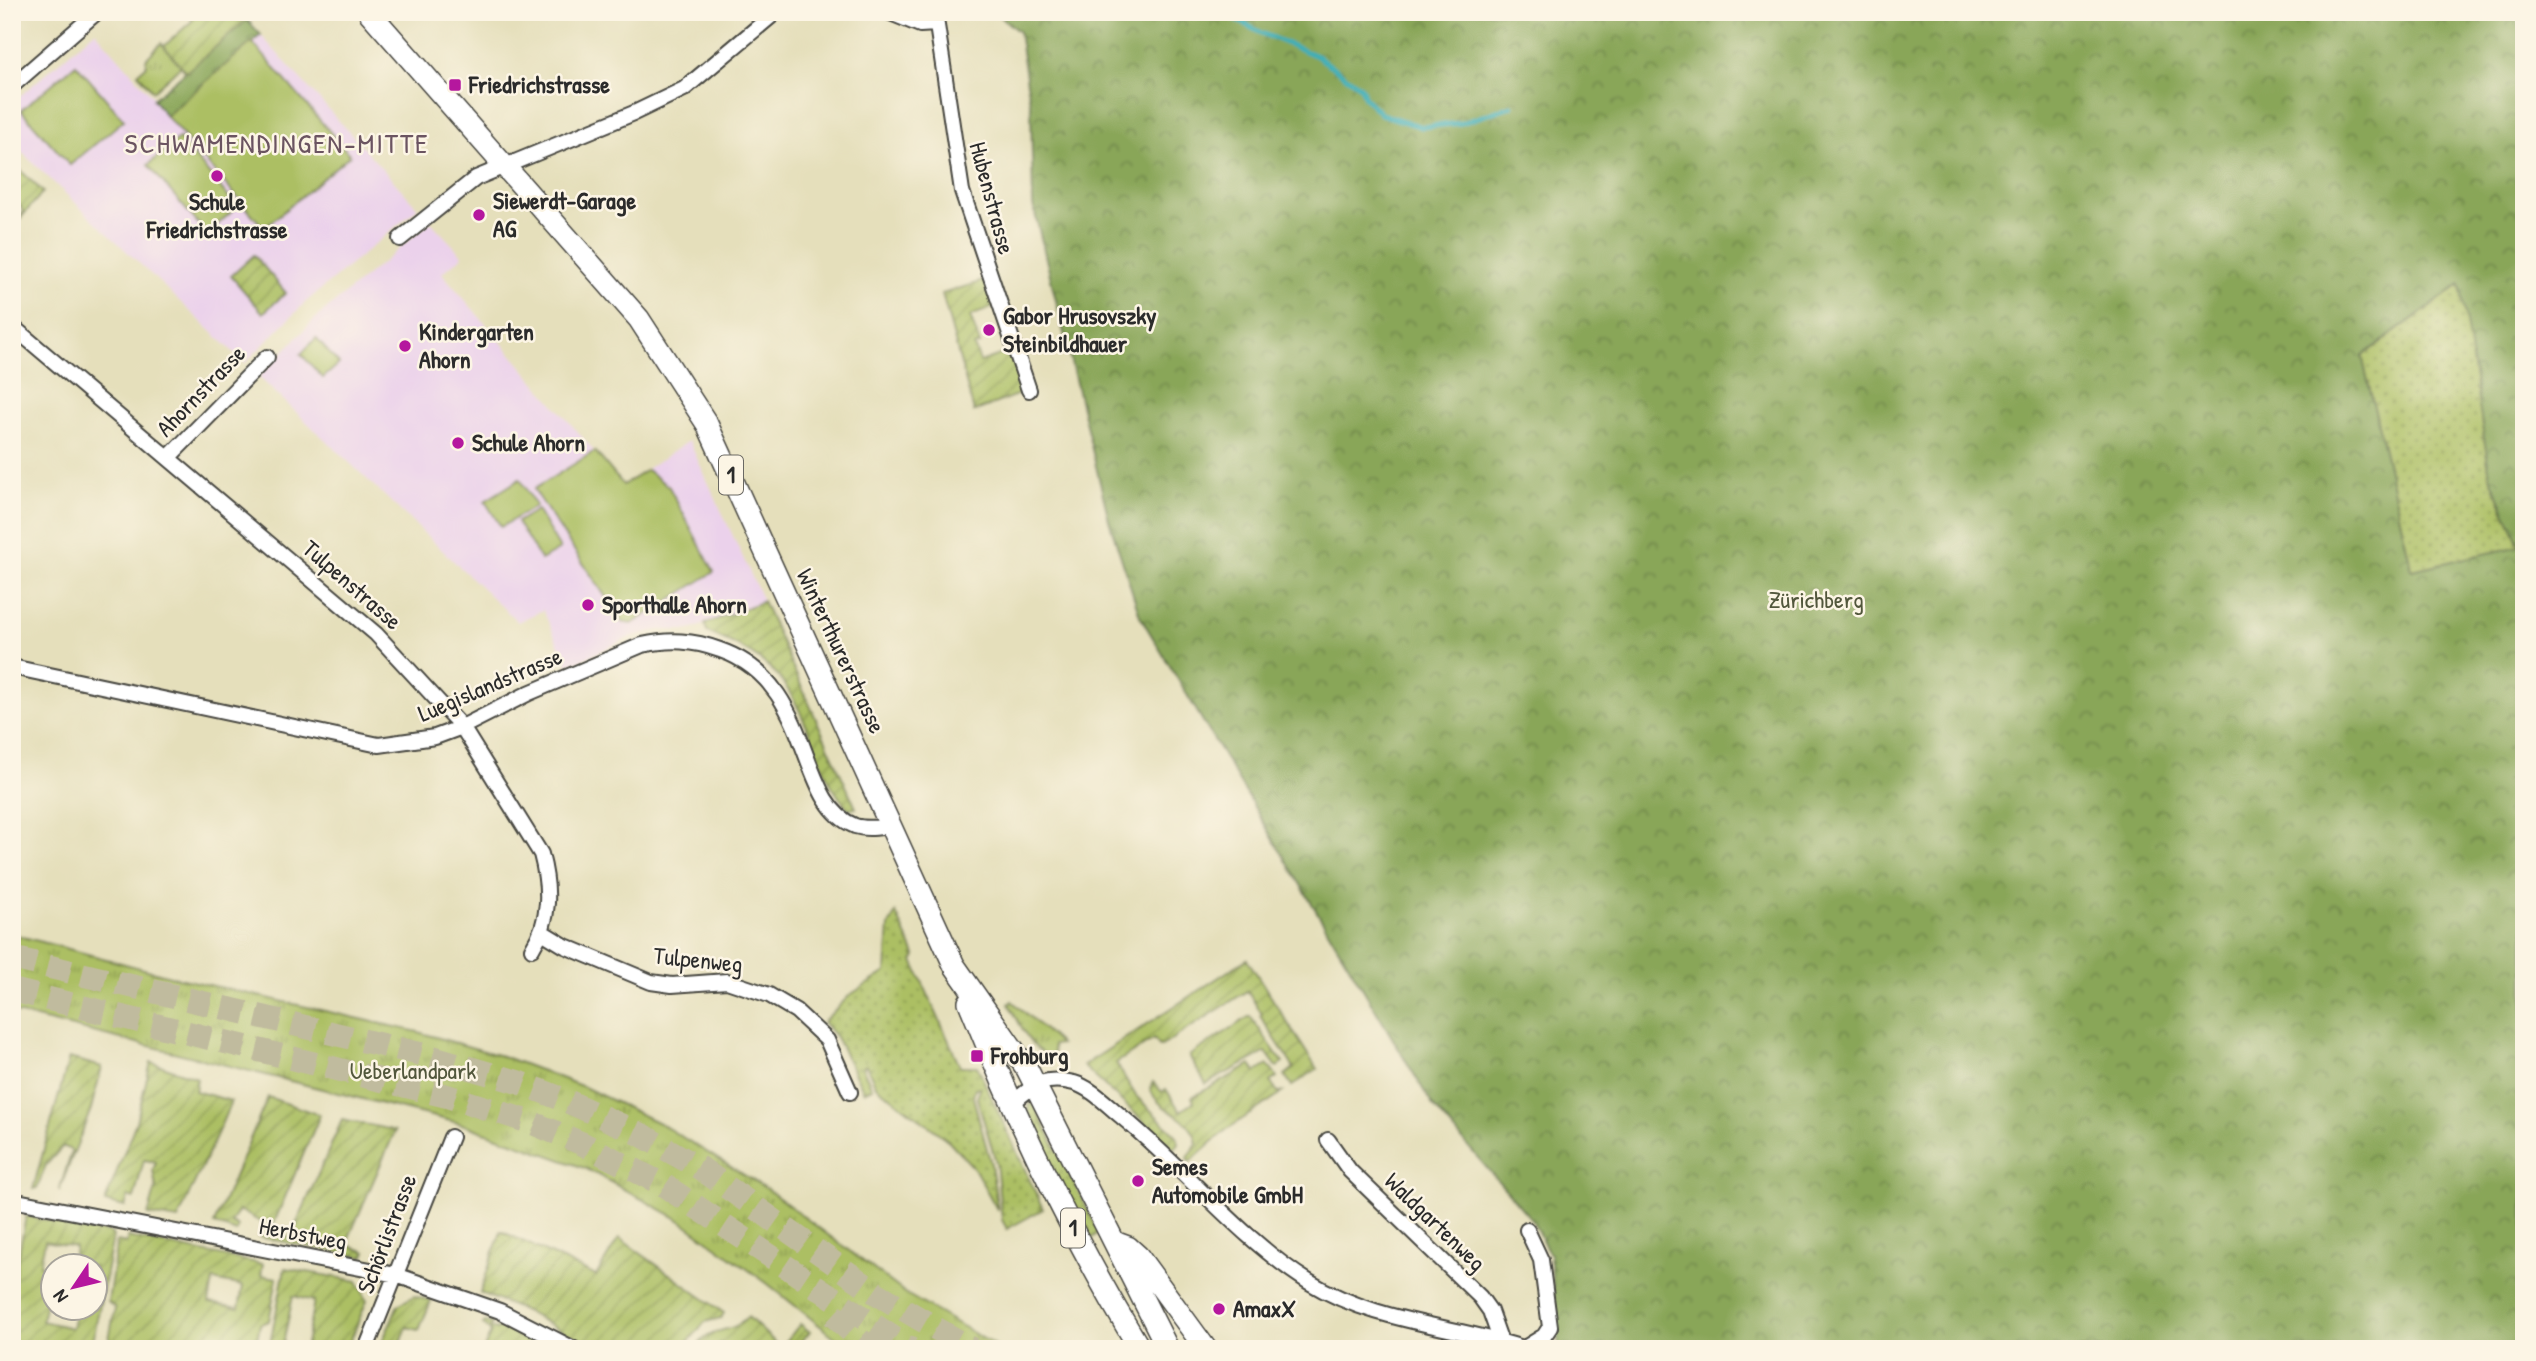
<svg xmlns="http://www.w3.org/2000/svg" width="2536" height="1361" font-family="'Patrick Hand',sans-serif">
<defs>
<pattern id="grass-dots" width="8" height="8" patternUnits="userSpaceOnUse" patternTransform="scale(1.75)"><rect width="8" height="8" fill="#acbf63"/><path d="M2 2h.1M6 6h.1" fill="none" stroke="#8c9b52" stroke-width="1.8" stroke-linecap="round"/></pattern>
<pattern id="forest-crowns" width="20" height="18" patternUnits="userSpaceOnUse" patternTransform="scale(1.75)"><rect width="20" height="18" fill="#89a659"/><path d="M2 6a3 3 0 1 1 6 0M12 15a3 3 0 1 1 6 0" fill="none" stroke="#70874a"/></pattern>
<pattern id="park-tufts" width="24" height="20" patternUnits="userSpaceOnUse" patternTransform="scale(1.75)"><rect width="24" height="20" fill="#acbf63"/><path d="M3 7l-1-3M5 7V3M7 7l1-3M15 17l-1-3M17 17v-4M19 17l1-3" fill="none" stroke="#8c9b52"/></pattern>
<pattern id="garden-furrows" width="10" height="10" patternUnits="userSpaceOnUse" patternTransform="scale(1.75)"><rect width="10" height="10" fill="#acbf63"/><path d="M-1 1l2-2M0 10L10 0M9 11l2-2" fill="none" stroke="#8c9b52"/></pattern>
</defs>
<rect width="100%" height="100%" fill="#fcf5e5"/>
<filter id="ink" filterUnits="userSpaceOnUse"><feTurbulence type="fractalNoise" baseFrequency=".0143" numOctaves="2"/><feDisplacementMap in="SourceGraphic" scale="14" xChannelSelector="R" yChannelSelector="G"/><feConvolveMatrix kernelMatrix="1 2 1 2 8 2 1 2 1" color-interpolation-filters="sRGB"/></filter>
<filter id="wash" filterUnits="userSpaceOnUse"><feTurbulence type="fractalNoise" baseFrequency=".00686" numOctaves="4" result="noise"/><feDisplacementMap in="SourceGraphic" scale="28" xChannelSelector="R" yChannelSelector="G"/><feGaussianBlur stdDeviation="1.57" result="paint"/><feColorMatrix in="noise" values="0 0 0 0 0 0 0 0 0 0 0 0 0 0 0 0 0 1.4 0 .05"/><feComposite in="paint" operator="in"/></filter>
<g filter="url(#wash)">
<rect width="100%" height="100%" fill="#e5dfbb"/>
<path fill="#ebd1eb" d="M247 20 418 208 306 302 245 363 12 143V103L95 31 154 98Z
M431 222 463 256 442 273 623 485 689 441 763 601 690 630H659L633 636 568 666 543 610 518 622 259 377 315 319Z"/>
<path fill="url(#grass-dots)" stroke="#6c7547" stroke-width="2" d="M2461 284 2490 476 2520 547 2412 570 2362 356Z
M896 913 916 957 913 961 960 1066H977L1043 1209 1007 1229 1002 1220 996 1162 977 1098 981 1087 975 1088 973 1097 991 1164 998 1211 974 1168 949 1141 876 1086 866 1065 862 1067 872 1088 864 1092 836 1037 823 1022 850 995 886 972 889 925Z
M1033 1103 1099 1232 1089 1241H1085L1028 1113V1105Z"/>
<path fill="url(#forest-crowns)" stroke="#5a6842" stroke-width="2" fill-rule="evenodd" d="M995 12H2524V1349H1559L1550 1255 1532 1220 1433 1106 1140 616 1109 520 1033 205 1031 109 1019 32ZM2460 284 2490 476 2520 546 2412 570 2362 356Z
M247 20 261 35 166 116 153 99Z"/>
<path fill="url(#park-tufts)" stroke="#6c7547" stroke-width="2" d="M161 43 181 66 153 91 138 73 147 65 146 59Z
M12 934 174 977 418 1032 505 1057 584 1087 659 1123 767 1189 908 1295 1001 1349H849L768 1284 680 1220 587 1169 459 1123 12 1012Z
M1012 1001 1060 1044 1053 1045 1054 1057C1031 1054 1020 1023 1009 1004Z"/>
<path fill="url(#garden-furrows)" stroke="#6c7547" stroke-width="2" fill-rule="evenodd" d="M187 12H240L247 20 186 72 164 46 193 20Z
M17 167 43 192 18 221 23 211 12 194V170Z
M254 255 286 293 263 313 231 276Z
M986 280 995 307 970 316 980 344 974 346 980 362 1011 351 1024 392 974 412 942 294Z
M763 601 856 808 849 809C833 793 826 774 817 753 790 683 779 661 707 632L705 624Z
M1247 959 1317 1069 1292 1086 1285 1075 1294 1068 1260 1016 1262 1014 1247 991 1160 1047 1154 1039 1116 1063 1136 1096 1177 1136 1179 1143 1174 1149 1083 1066Z
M1250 1016 1283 1063 1277 1067 1266 1052 1206 1084 1189 1056Z
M69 1058 102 1067 91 1109 59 1191 72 1151 63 1146 46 1165 37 1188 33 1189Z
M151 1062 197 1078 195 1091 231 1101C215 1142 195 1179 178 1220L148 1215 156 1188 153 1170 156 1162 144 1160 134 1198 128 1197 125 1207 105 1202 136 1122Z
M1251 1065 1256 1072 1268 1065 1277 1077 1270 1082 1278 1092H1283L1226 1130 1190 1162 1187 1159 1197 1144C1193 1114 1159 1115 1150 1088L1153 1082 1162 1092 1166 1089 1180 1111 1194 1102 1192 1097Z
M268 1097 320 1115 271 1230 290 1239 342 1120C360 1124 376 1125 395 1131L346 1244 366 1252 363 1257 258 1237 264 1224 239 1210 231 1223 238 1226 236 1232 214 1224Z
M26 1216 111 1233 113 1236 93 1341 102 1344 101 1349H23L12 1345V1289ZM45 1241 75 1247 71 1266H94V1308L76 1309 72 1328 42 1321 47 1297 52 1298V1268L40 1265Z
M501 1231 596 1276 619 1238 724 1313 721 1318 705 1322 682 1349H595L527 1312 480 1293Z
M127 1237 263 1264 261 1275 277 1278 269 1321 260 1324 255 1349H107L115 1308 108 1302 117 1241 127 1243ZM213 1280 243 1286 239 1308 209 1303Z
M285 1268 357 1281 367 1300 347 1349H305L314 1301 293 1296 282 1349H269Z
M414 1296 431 1301 419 1330 407 1327 398 1349H379L398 1305Z
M748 1317 781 1348 800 1324 810 1332 793 1349H727L720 1343 715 1349H705L699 1344C716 1325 732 1334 748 1317Z
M485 1322 492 1323 490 1328 497 1330 499 1326 544 1349H484L491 1332 483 1324Z"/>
<path fill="#acbf63" stroke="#6c7547" stroke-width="2" d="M252 42 350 155 264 228 166 116Z
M76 64 124 120 70 165 21 110Z
M179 138 237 207 207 234 148 165Z
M316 338 339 364 323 378 301 354Z
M595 451 623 485 647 470 669 487 714 572 632 624 622 622C594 577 562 535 534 489Z
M520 479 536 506 501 527 485 501Z
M537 510 560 549 541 560 517 522Z"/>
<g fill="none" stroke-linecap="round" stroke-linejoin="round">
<path stroke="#3fafb8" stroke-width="5" d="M1223 12 1261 33 1317 56 1361 87 1365 98 1381 114 1422 127 1462 123 1511 106"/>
</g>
</g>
<g filter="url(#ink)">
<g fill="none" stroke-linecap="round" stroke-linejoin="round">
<path stroke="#c0bb9e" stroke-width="24" stroke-dasharray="24 12" stroke-linecap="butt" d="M12 958 429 1056 521 1083 567 1101 640 1134 703 1170 876 1293 971 1349
M12 990 447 1096 530 1122 581 1143 662 1184 910 1349
M833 1315 870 1349"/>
<g stroke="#474641" stroke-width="18">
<path id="street" d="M888 12 920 25 936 24
M935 12 962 191 1029 390
M12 86 97 12
M400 239 476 178 634 113 684 89 776 12
M12 326 376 634 462 727 541 854C550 888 551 919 532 949
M169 457 267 357
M12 667 379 745 435 737 462 727 529 693 642 645C670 639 693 640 720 650 816 683 795 803 855 826 867 830 880 827 892 826
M542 932 565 946 651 982 672 985 727 981 769 995 796 1011 827 1040 850 1092
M1013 1103C1033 1084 1046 1076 1074 1083 1092 1088 1108 1106 1122 1117 1184 1168 1240 1239 1309 1282 1376 1323 1454 1325 1526 1349
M1328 1140 1350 1171 1480 1297 1490 1311 1501 1342
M12 1200 396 1275 500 1311 574 1349
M366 1349 451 1137
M1523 1349 1544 1336 1550 1327 1541 1260 1527 1230"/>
</g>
<g stroke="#474641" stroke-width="24">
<path id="primary" d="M369 12 639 319 707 424 954 965 1027 1069 1168 1349
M969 1002C1017 1121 1073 1239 1140 1349
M1117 1243 1128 1247 1138 1256 1206 1349"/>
</g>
<use href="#street" stroke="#fff" stroke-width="14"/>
<use href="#primary" stroke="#fff" stroke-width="21"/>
</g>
</g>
<g fill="#b5179e" stroke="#fcf5e5" stroke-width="2.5">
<rect x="448" y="78" width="14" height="14" rx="3.5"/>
<circle cx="217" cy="176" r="7"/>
<circle cx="479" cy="215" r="7"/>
<circle cx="989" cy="330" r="7"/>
<circle cx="405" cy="346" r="7"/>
<circle cx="458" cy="443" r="7"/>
<circle cx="588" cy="605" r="7"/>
<rect x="970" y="1049" width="14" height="14" rx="3.5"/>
<circle cx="1138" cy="1181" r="7"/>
<circle cx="1219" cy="1309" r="7"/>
</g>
<g text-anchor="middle" stroke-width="5" stroke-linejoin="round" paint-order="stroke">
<g fill="#fcf5e5" stroke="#6a6863" stroke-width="2">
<rect x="719" y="455.5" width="24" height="39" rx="5"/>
<rect x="1061" y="1208.5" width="24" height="39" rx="5"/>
</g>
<g font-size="23" font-weight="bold" fill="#2b2b2b">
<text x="731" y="483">1</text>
<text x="1073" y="1236">1</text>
</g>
<g font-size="24" font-weight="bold" fill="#2b2b2b" stroke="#fcf5e5" text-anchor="start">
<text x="469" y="93">Friedrichstrasse</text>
<text x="493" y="209">Siewerdt-Garage<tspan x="493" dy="28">AG</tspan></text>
<text x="217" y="210" text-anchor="middle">Schule<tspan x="217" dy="28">Friedrichstrasse</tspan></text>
<text x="1003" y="324">Gabor Hrusovszky<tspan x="1003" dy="28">Steinbildhauer</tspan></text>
<text x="419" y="340">Kindergarten<tspan x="419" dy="28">Ahorn</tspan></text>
<text x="472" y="451">Schule Ahorn</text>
<text x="602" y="613">Sporthalle Ahorn</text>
<text x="991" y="1064">Frohburg</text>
<text x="1152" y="1175">Semes<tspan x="1152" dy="28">Automobile GmbH</tspan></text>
<text x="1233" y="1317">AmaxX</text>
</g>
<g font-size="24" fill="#2b2b2b" stroke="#fcf5e5">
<text transform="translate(992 198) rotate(75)" y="8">Hubenstrasse</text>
<text transform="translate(201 391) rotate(-46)" y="8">Ahornstrasse</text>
<text transform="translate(352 585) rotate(41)" y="8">Tulpenstrasse</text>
<text transform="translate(841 651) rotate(65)" y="8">Winterthurerstrasse</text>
<text transform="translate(490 685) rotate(-23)" y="8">Luegislandstrasse</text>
<text transform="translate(698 960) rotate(6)" y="8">Tulpenweg</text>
<text transform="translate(1435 1222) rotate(44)" y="8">Waldgartenweg</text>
<text transform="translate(303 1234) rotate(11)" y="8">Herbstweg</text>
<text transform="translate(387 1234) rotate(-69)" y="8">Schörlistrasse</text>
</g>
<g font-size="24" fill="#52573c" stroke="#fcf5e5">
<text x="1816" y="608">Zürichberg</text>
<text x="413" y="1079">Ueberlandpark</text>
</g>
<g font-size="28" letter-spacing="2" fill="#6b5461" stroke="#fcf5e5">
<text x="277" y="153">SCHWAMENDINGEN-MITTE</text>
</g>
</g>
<rect width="2536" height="1361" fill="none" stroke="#fcf5e5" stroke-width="42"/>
<g transform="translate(74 1287) rotate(235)"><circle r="33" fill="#fcf5e5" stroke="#a8a49b" stroke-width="2"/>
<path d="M0-5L12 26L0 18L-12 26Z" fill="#b5179e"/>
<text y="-10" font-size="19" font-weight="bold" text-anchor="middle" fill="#2b2b2b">N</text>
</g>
</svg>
